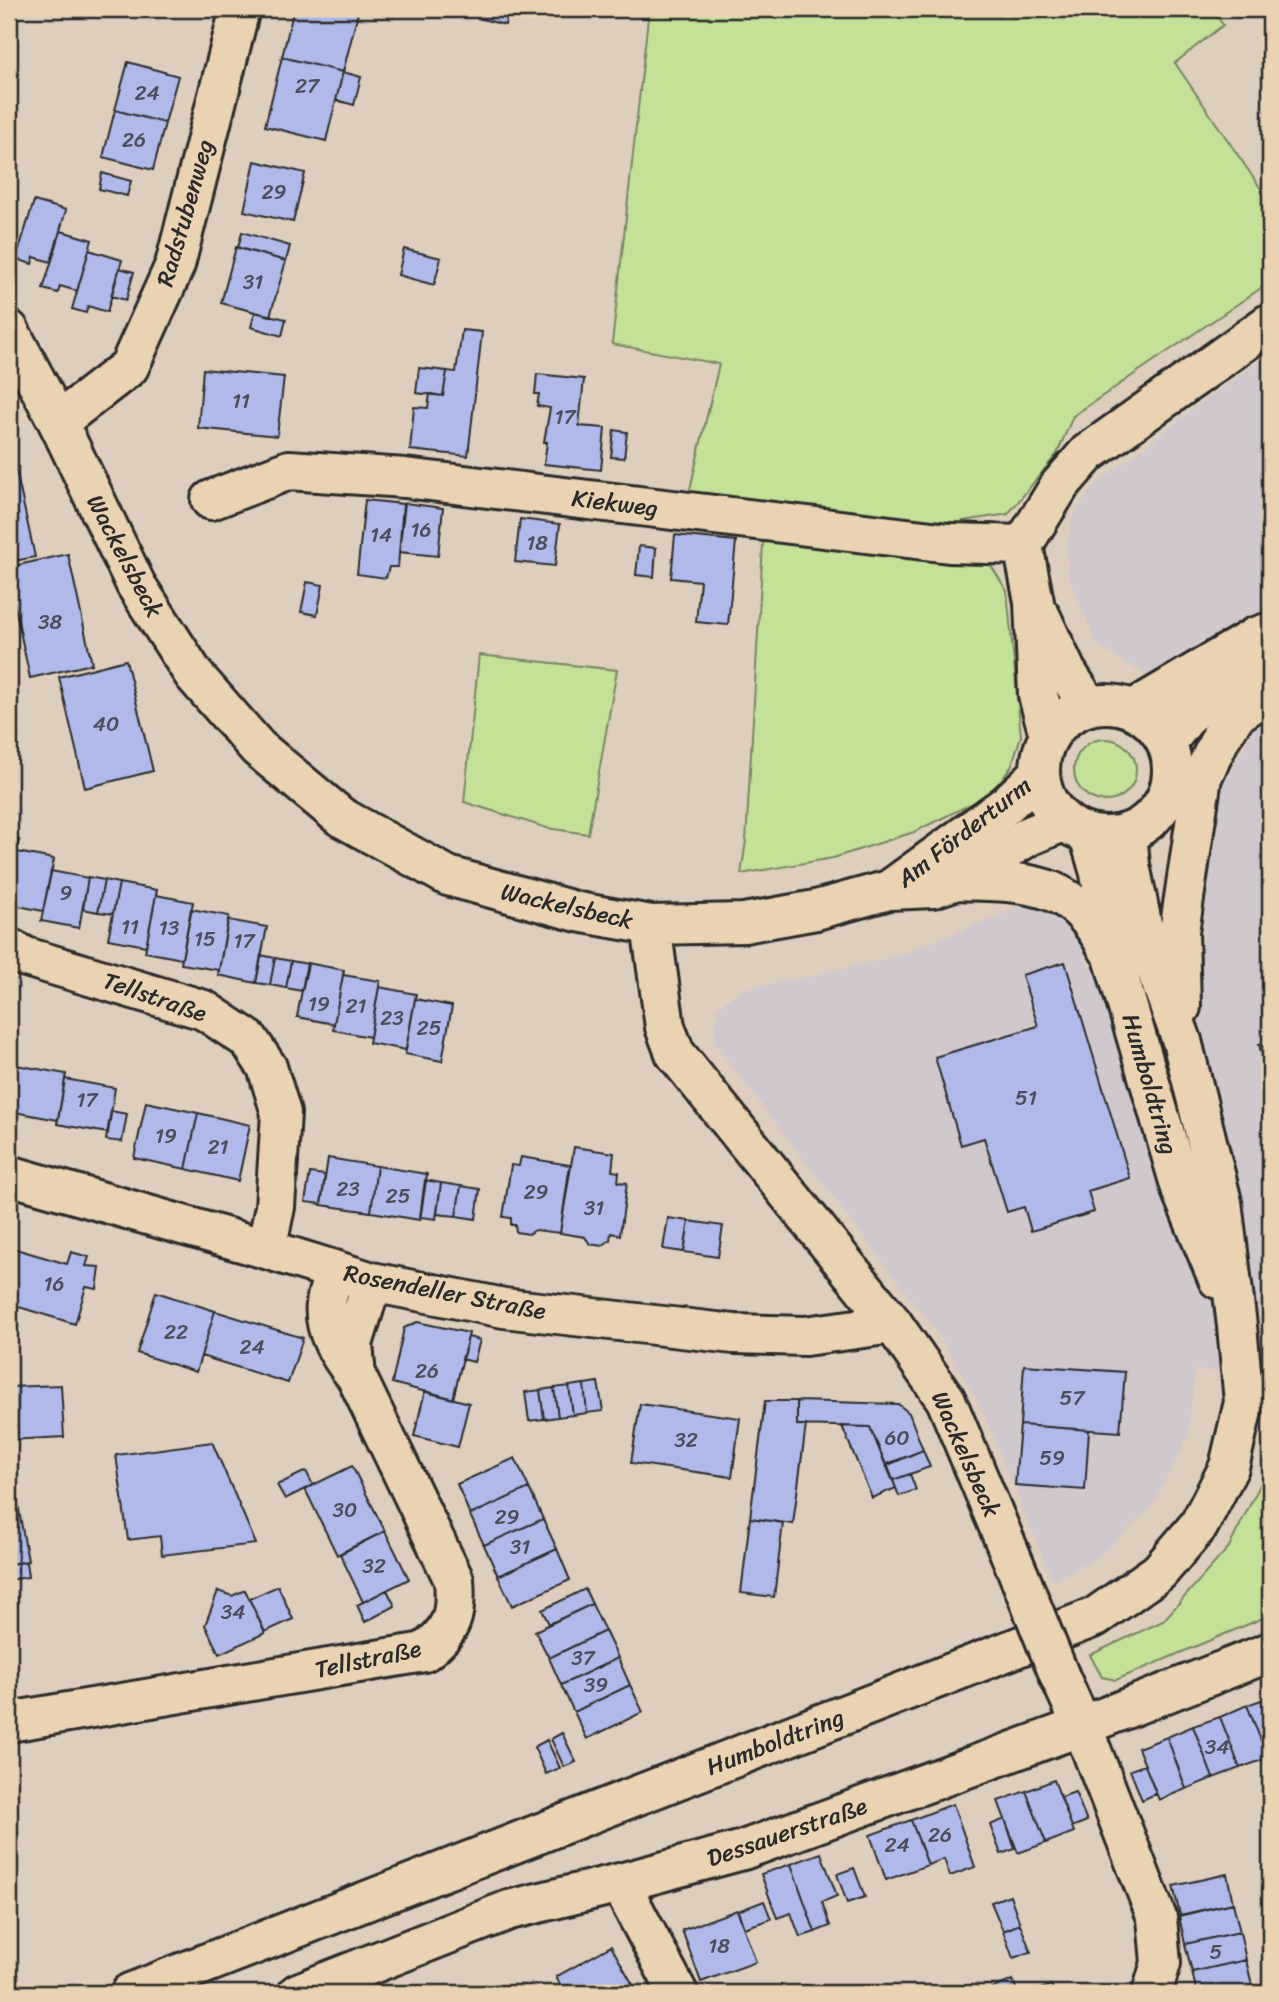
<svg xmlns="http://www.w3.org/2000/svg" width="1279" height="2002" font-family="Sriracha,sans-serif">
<rect width="100%" height="100%" fill="#decebe"/>
<filter id="ink" filterUnits="userSpaceOnUse"><feTurbulence type="fractalNoise" baseFrequency=".0143" numOctaves="2"/><feDisplacementMap in="SourceGraphic" scale="14" xChannelSelector="R" yChannelSelector="G"/><feConvolveMatrix kernelMatrix="1 2 1 2 8 2 1 2 1" color-interpolation-filters="sRGB"/></filter>
<g filter="url(#ink)">
<path fill="#d0c8cc" d="M1270 354V1374L1195 1370 1188 1436 1152 1506 1102 1554 1053 1581 979 1403 939 1335 715 1044 718 1007 742 989 799 979 897 956 1021 907H1044L1062 917 1077 931 1088 966 1204 944 1208 863 1224 781 1252 734 1121 660 1097 644 1068 575 1067 544 1073 516 1092 488 1202 402Z"/>
<path fill="#c4e198" stroke="#788662" stroke-width="2" d="M649 9H1212L1223 25 1175 63 1270 202V282L1073 416 1057 454 1008 514 963 521 1007 591 1021 736 1011 767 995 788 973 803 914 832 833 858 741 874 746 841 764 527 688 498 719 364 612 344Z
M479 655 617 670 588 834 547 828 464 802Z
M1074 770a31 31 0 1 1 62 0a31 31 0 1 1-62 0Z
M1270 1460V1615L1116 1680 1102 1677 1090 1655 1163 1621 1229 1547 1268 1469Z"/>
<path fill="#afbaeb" stroke="#2b2b2b" stroke-width="2" d="M294 9H359L343 72 282 57Z
M479 9H509L505 25 478 18Z
M282 57 343 72 326 141 265 126Z
M128 62 178 76 165 123 115 110Z
M343 72 361 77 354 105 336 100Z
M115 110 165 123 153 170 103 157Z
M255 161 305 173 293 222 244 211Z
M102 173 131 181 127 196 99 189Z
M34 201 66 210 51 262 34 257 32 264 16 259Z
M61 231 92 240 77 291 60 286 58 293 43 289Z
M242 232 290 246 286 261 238 248Z
M236 247 286 261 270 316 221 303Z
M404 249 441 258 434 285 398 275Z
M89 250 122 260 107 312 88 306 86 313 72 309Z
M119 268 134 272 126 300 111 296Z
M255 312 286 319 282 336 251 327Z
M462 330 482 332 468 456 410 450 414 407 428 408 430 394 443 396 447 371 456 372Z
M419 368 447 371 443 396 416 393Z
M203 369 284 377 277 436 198 428Z
M537 374 584 379 579 426 605 428 601 470 544 464 547 442H544L550 408 537 406 539 394H535Z
M614 430 627 432 624 458 611 457Z
M11 448 35 557 9 562V449Z
M365 500 403 504 398 567H389L386 578 357 574Z
M405 503 443 508 438 556 399 552Z
M520 519 560 524 555 566 515 562Z
M675 535 736 541 728 625 696 622 700 581 671 578Z
M639 546 656 548 654 577 636 575Z
M68 554 92 664 30 678 9 579V567Z
M307 582 323 585 317 615 301 612Z
M126 660 153 771 85 788 59 677Z
M9 838 19 840 9 891Z
M17 852 54 859 43 911 9 904V892Z
M51 871 88 878 79 928 41 921Z
M88 877 104 880 98 912 83 909Z
M104 880 119 883 113 914 98 912Z
M119 883 157 890 146 946 108 939Z
M156 895 193 902 182 959 145 952Z
M191 909 229 916 219 970 181 964Z
M228 920 267 927 256 983 218 975Z
M261 955 275 958 270 985 256 983Z
M275 958 291 961 286 988 270 985Z
M291 961 308 964 302 991 286 988Z
M1065 962 1130 1178 1088 1191 1094 1212 1031 1231 1024 1207 1007 1212 984 1138 961 1145 935 1057 1038 1026 1022 975Z
M307 963 344 970 334 1024 297 1017Z
M343 975 380 981 370 1037 333 1030Z
M379 987 416 994 406 1050 369 1043Z
M415 999 452 1006 442 1061 405 1054Z
M1270 1041V1088L1259 1044Z
M16 1065 66 1074 58 1120 9 1111Z
M65 1079 115 1088 108 1133 57 1124Z
M146 1102 198 1113 186 1169 134 1158Z
M111 1111 127 1114 122 1142 106 1140Z
M198 1113 250 1125 238 1181 186 1169Z
M574 1147 614 1153 612 1171 619 1172 618 1182 627 1183 620 1235 611 1233 610 1240 602 1246 590 1244 585 1237 560 1233Z
M521 1157 570 1165 560 1233 535 1230 529 1234 516 1232 515 1225H511V1218L503 1217 511 1165 519 1166Z
M328 1158 377 1166 371 1212 321 1205Z
M377 1166 427 1174 420 1220 371 1212Z
M310 1173 325 1175 321 1204 305 1202Z
M425 1180 441 1183 436 1219 420 1217Z
M441 1183 461 1186 456 1216 437 1214Z
M461 1186 480 1189 476 1219 456 1216Z
M668 1218 689 1221 684 1252 663 1249Z
M689 1221 723 1226 718 1257 684 1252Z
M9 1247 67 1264 71 1252 89 1257 86 1266 100 1267 97 1289 86 1287 75 1324 9 1304Z
M156 1292 215 1311 196 1372 137 1353Z
M215 1311 303 1338 288 1383 201 1356Z
M417 1322 469 1333 453 1399 392 1383 404 1328Z
M468 1337 480 1340 474 1362 462 1359Z
M1024 1365 1125 1372 1120 1432 1020 1425Z
M598 1382 603 1411 587 1413 584 1384Z
M584 1384 587 1413 573 1415 569 1386Z
M61 1385 64 1437 9 1440V1387Z
M569 1386 573 1415 558 1417 554 1388Z
M554 1388 558 1417 544 1419 540 1390Z
M540 1390 544 1419 529 1421 525 1392Z
M425 1391 469 1403 458 1447 414 1436Z
M765 1401H797V1425H806L793 1524 750 1518Z
M797 1401 898 1404 909 1413 923 1450 886 1466 870 1427 797 1425Z
M640 1404 740 1418 732 1477 631 1463Z
M1020 1425 1089 1430 1085 1490 1015 1485Z
M842 1426 870 1427 896 1488 872 1498Z
M212 1442 256 1544 162 1555 160 1536 128 1540 116 1455Z
M923 1450 930 1467 893 1480 887 1464Z
M515 1458 529 1488 470 1515 457 1484Z
M352 1466 385 1531 337 1555 305 1489Z
M306 1471 313 1485 285 1499 277 1485Z
M910 1474 916 1490 899 1496 893 1480Z
M14 1482 28 1561 9 1564V1483Z
M529 1488 543 1519 484 1545 470 1515Z
M750 1518 783 1523 774 1597 741 1593Z
M543 1519 557 1549 498 1576 484 1545Z
M385 1531 409 1579 363 1602 340 1554Z
M557 1549 570 1580 512 1606 498 1576Z
M26 1562 28 1577 9 1580V1564Z
M278 1586 293 1619 265 1632 249 1599Z
M585 1589 592 1604 549 1624 542 1610Z
M245 1590 265 1633 219 1654 205 1625 218 1591 232 1596Z
M387 1590 395 1606 365 1622 357 1605Z
M592 1604 605 1631 549 1658 535 1631Z
M605 1631 618 1658 561 1685 549 1658Z
M618 1658 630 1685 574 1712 561 1685Z
M630 1685 643 1712 587 1739 574 1712Z
M1270 1697V1756L1268 1758 1247 1705Z
M1247 1705 1268 1758 1240 1768 1220 1717Z
M1220 1717 1240 1768 1213 1778 1193 1726Z
M1193 1726 1213 1778 1186 1789 1167 1737Z
M562 1733 576 1762 564 1767 551 1739Z
M1167 1737 1186 1789 1159 1800 1138 1748Z
M547 1740 560 1768 546 1774 534 1747Z
M1145 1765 1156 1794 1142 1800 1130 1770Z
M1054 1780 1074 1832 1046 1843 1026 1791Z
M1026 1791 1046 1843 1018 1853 998 1801Z
M1075 1792 1087 1821 1072 1827 1061 1797Z
M953 1804 975 1867 950 1876 944 1859 928 1865 911 1820Z
M1005 1819 1015 1849 1001 1854 990 1825Z
M911 1820 928 1865 886 1880 870 1835Z
M821 1853 837 1896 822 1902 830 1926 815 1932 791 1864Z
M791 1864 815 1932 800 1937 791 1913 777 1918 761 1874Z
M854 1868 865 1897 847 1903 837 1874Z
M1227 1874 1233 1903 1180 1915 1173 1886Z
M1010 1895 1020 1924 1003 1931 991 1902Z
M764 1901 771 1919 744 1928 738 1911Z
M1233 1903 1240 1932 1185 1944 1179 1916Z
M737 1910 756 1962 701 1982 682 1930Z
M1020 1924 1031 1952 1013 1958 1003 1931Z
M1240 1932 1246 1960 1192 1972 1185 1944Z
M611 1946 632 1983 614 1993H565L556 1977Z
M1246 1960 1253 1989 1235 1993H1197L1192 1972Z
M1013 1980 1018 1993H984L983 1992Z
M632 1983 638 1993H614Z
M1051 1985 1055 1993H1030Z"/>
<g fill="none" stroke-linecap="round" stroke-linejoin="round">
<g stroke="#2b2b2b" stroke-width="44">
<path id="minor" d="M58 422 129 367 175 265 240 9
M211 500 289 470 405 478 949 543 1023 545
M1041 617 1066 671 1088 705
M1049 735 1038 695 1034 602 1023 545 1060 485 1088 453 1270 323
M9 948 26 957 204 1010 249 1040 267 1067 281 1113 275 1207 266 1249
M9 1175 266 1249 372 1282 504 1308 734 1334 805 1336 893 1324
M335 1270C332 1281 327 1293 326 1304 323 1330 340 1357 356 1376L353 1344 372 1282
M9 1722 424 1652C452 1631 457 1615 454 1580L356 1376
M620 1883 678 1993
M298 1993 509 1910 620 1883 743 1850 1082 1726 1157 1918 1161 1963 1152 1993"/>
</g>
<g stroke="#2b2b2b" stroke-width="44">
<path id="tertiary" d="M9 330 58 422 136 585 194 675 258 748 341 817 448 876 578 912 651 925 744 923 816 910 889 890 933 888 957 880 1029 836 1063 822
M1040 770a66 66 0 1 1 132 0a66 66 0 1 1-132 0Z
M1134 709 1255 637 1270 632
M1167 742 1189 714 1270 655
M1089 835 1100 873 1113 957 1182 1192 1218 1279
M957 880C1030 883 1070 878 1108 949
M889 890 1006 805 1039 774
M651 925 665 1027 675 1053 893 1324 946 1400 1021 1580
M1181 1007 1179 932 1202 777 1221 737 1236 714 1270 692
M1060 1677 1082 1726 1270 1652
M130 1993 1095 1617 1159 1572 1199 1525 1229 1467 1244 1402 1237 1326 1222 1202 1182 1041 1145 938 1130 865 1127 834"/>
</g>
<use href="#minor" stroke="#ead3b3" stroke-width="38"/>
<use href="#tertiary" stroke="#ead3b3" stroke-width="38"/>
<g stroke="#2b2b2b" stroke-width="44" stroke-linecap="butt">
<path id="tertiary-bridge" d="M1021 1580 1060 1677"/>
</g>
<use href="#tertiary-bridge" stroke="#ead3b3" stroke-width="38"/>
</g>
</g>
<g text-anchor="middle" stroke-width="6" stroke-linejoin="round" paint-order="stroke">
<g font-size="21" fill="#4c4f5b">
<text x="307" y="93">27</text>
<text x="147" y="100">24</text>
<text x="134" y="147">26</text>
<text x="274" y="199">29</text>
<text x="253" y="289">31</text>
<text x="241" y="408">11</text>
<text x="565" y="424">17</text>
<text x="421" y="537">16</text>
<text x="381" y="542">14</text>
<text x="537" y="550">18</text>
<text x="50" y="629">38</text>
<text x="106" y="731">40</text>
<text x="66" y="900">9</text>
<text x="130" y="934">11</text>
<text x="169" y="935">13</text>
<text x="205" y="946">15</text>
<text x="244" y="948">17</text>
<text x="319" y="1011">19</text>
<text x="356" y="1013">21</text>
<text x="392" y="1025">23</text>
<text x="429" y="1035">25</text>
<text x="1026" y="1105">51</text>
<text x="87" y="1107">17</text>
<text x="166" y="1143">19</text>
<text x="218" y="1154">21</text>
<text x="348" y="1196">23</text>
<text x="536" y="1199">29</text>
<text x="398" y="1203">25</text>
<text x="594" y="1215">31</text>
<text x="54" y="1291">16</text>
<text x="176" y="1339">22</text>
<text x="252" y="1354">24</text>
<text x="427" y="1378">26</text>
<text x="1072" y="1405">57</text>
<text x="897" y="1445">60</text>
<text x="686" y="1447">32</text>
<text x="1052" y="1465">59</text>
<text x="345" y="1517">30</text>
<text x="507" y="1524">29</text>
<text x="520" y="1554">31</text>
<text x="374" y="1573">32</text>
<text x="233" y="1619">34</text>
<text x="583" y="1665">37</text>
<text x="596" y="1692">39</text>
<text x="1217" y="1754">34</text>
<text x="940" y="1842">26</text>
<text x="897" y="1852">24</text>
<text x="719" y="1953">18</text>
<text x="1216" y="1959">5</text>
</g>
<g font-size="24" fill="#2b2b2b" stroke="#ead3b3">
<text transform="translate(185 213) rotate(-74)" y="8">Radstubenweg</text>
<text transform="translate(615 503) rotate(7)" y="8">Kiekweg</text>
<text transform="translate(125 556) rotate(62)" y="8">Wackelsbeck</text>
<text transform="translate(964 832) rotate(-38)" y="8">Am Förderturm</text>
<text transform="translate(567 906) rotate(13)" y="8">Wackelsbeck</text>
<text transform="translate(155 997) rotate(19)" y="8">Tellstraße</text>
<text transform="translate(1150 1084) rotate(74)" y="8">Humboldtring</text>
<text transform="translate(445 1292) rotate(11)" y="8">Rosendeller Straße</text>
<text transform="translate(966 1454) rotate(66)" y="8">Wackelsbeck</text>
<text transform="translate(368 1659) rotate(-12)" y="8">Tellstraße</text>
<text transform="translate(775 1742) rotate(-21)" y="8">Humboldtring</text>
<text transform="translate(787 1832) rotate(-19)" y="8">Dessauerstraße</text>
</g>
</g>
<rect width="1279" height="2002" fill="none" stroke="#ead3b3" stroke-width="35"/>
<rect x="18" y="18" width="1244" height="1967" fill="none" stroke="#2b2b2b" stroke-width="2.5" filter="url(#ink)"/>
</svg>
